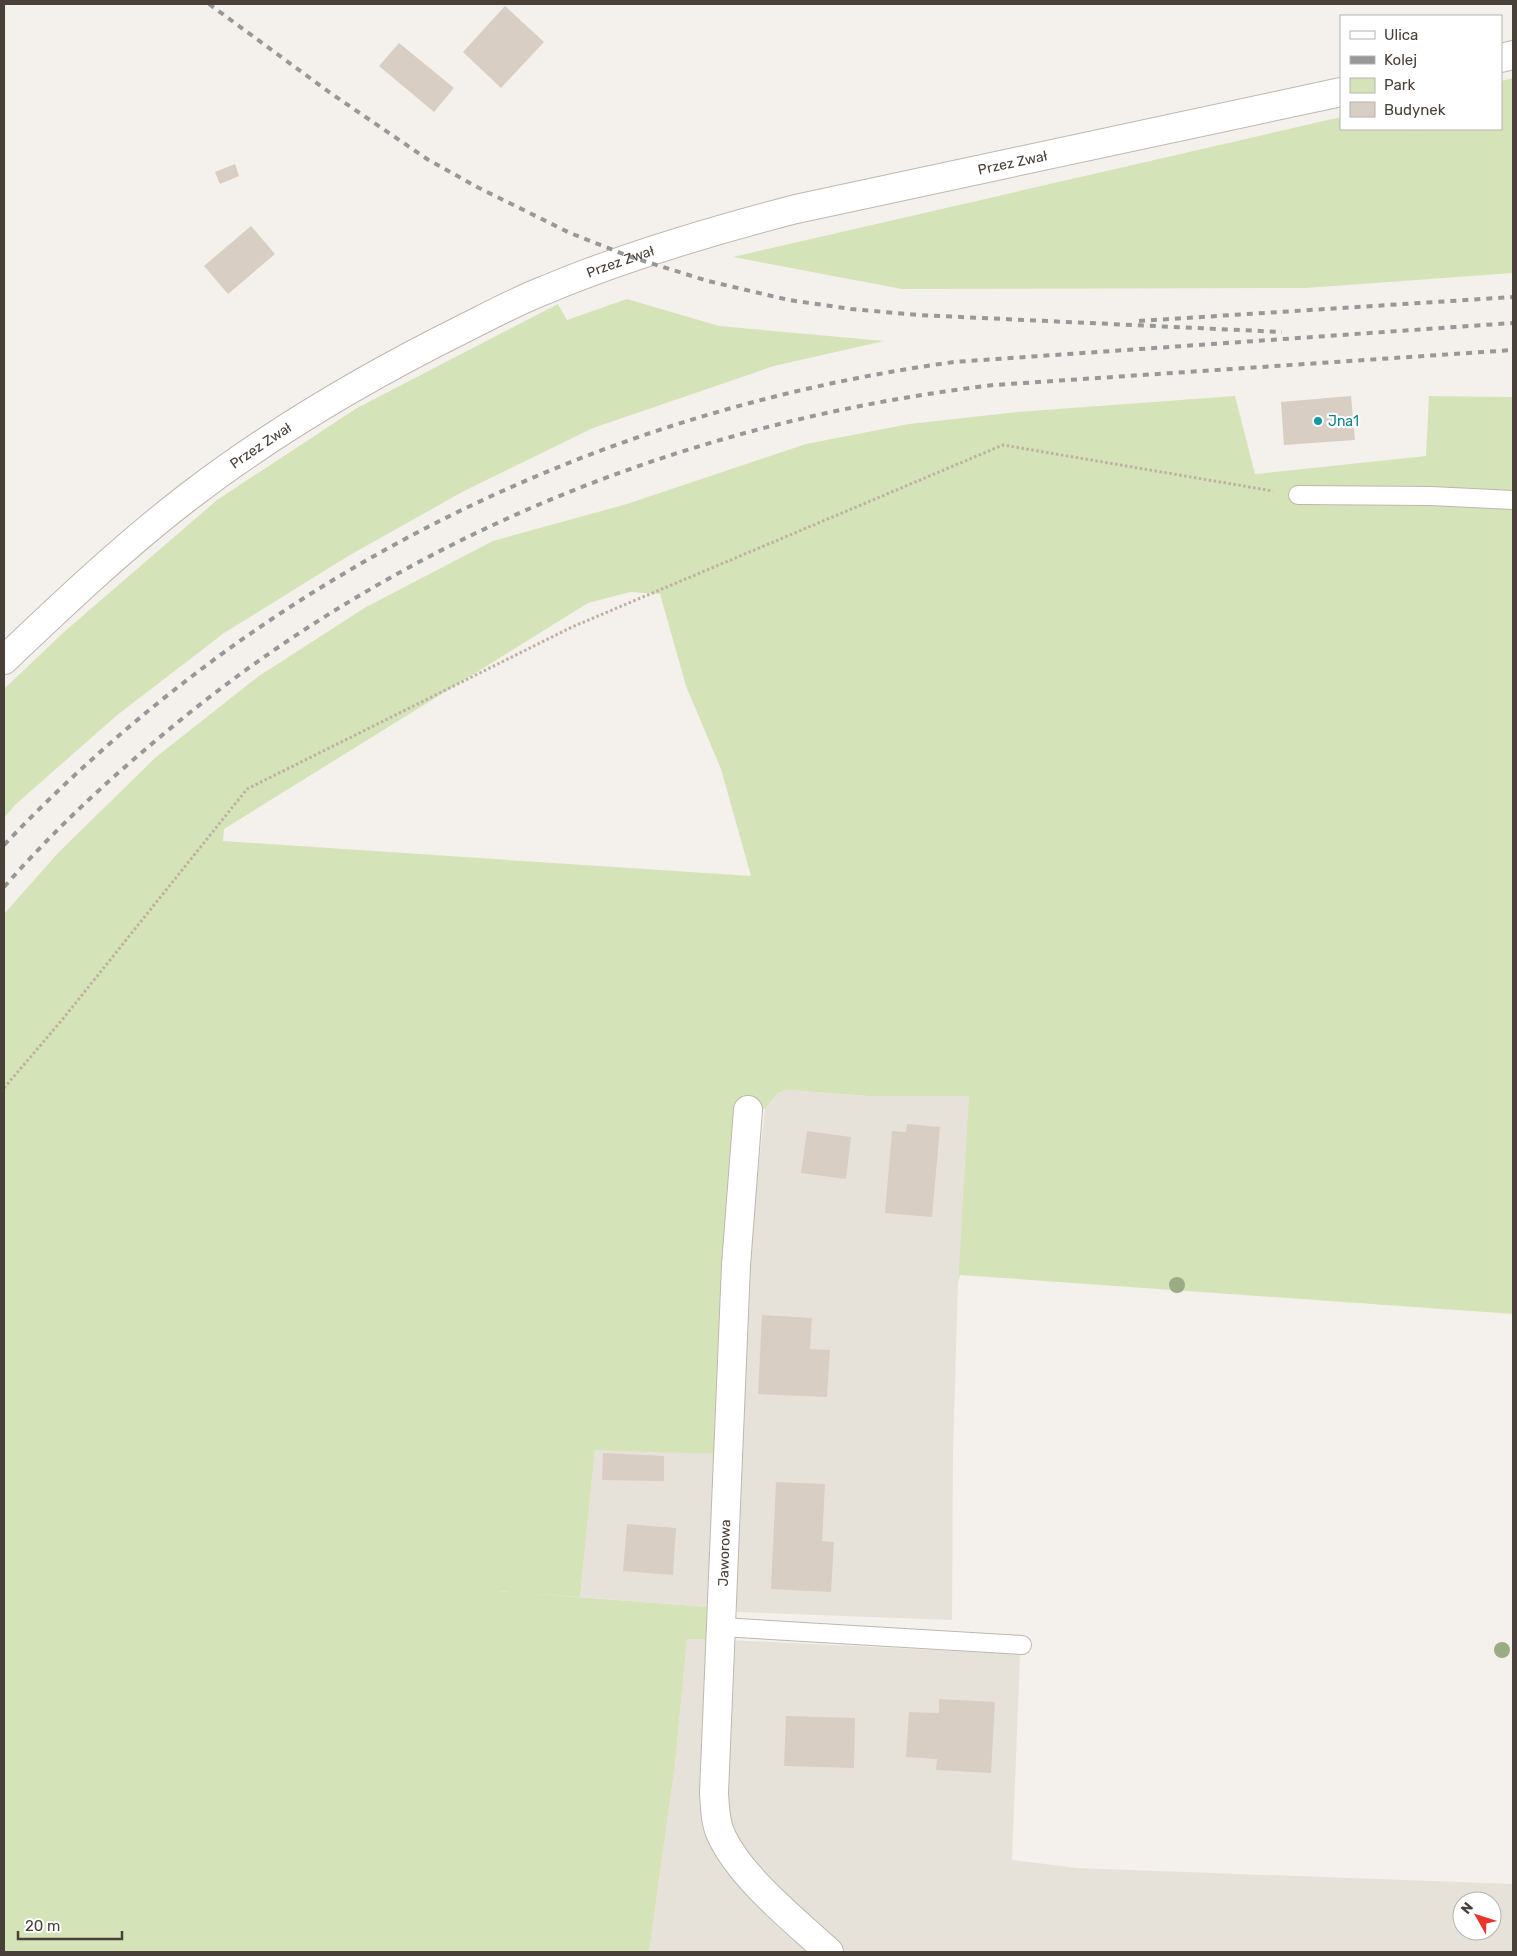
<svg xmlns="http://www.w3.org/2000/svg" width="1517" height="1956" font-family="Rubik,sans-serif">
<rect width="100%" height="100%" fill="#f4f0eb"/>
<path fill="#e7e2d9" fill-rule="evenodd" d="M787 1090 868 1096H970L958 1282 953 1450 952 1620 737 1612 736 1441 748 1264 765 1109 778 1093Z
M595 1449 715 1454 708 1607 580 1597Z
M687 1638 1020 1654 1012 1860 1077 1868 1513 1884V1952H649L675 1765ZM1462 1901H1492V1931H1462Z"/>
<path fill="#d5e4b8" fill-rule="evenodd" d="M1513 78V273L1306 288 902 289 733 257 1341 117V129H1501V81Z
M627 299 719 326 884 341 774 366 593 428 464 491 350 555 224 633 116 716 15 805 4 818V689L64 632 217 500 357 408 558 304 567 320Z
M1235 396 1255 474 1426 456 1429 396 1513 397V1314L960 1275 958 1282 969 1096H868L787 1090 778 1093 765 1109 748 1110 715 1454 595 1450 580 1597 498 1591 708 1607 710 1639H687L675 1765 649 1952H4V914L58 853 156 757 259 676 366 607 493 541 627 504 806 444 909 424 1017 412ZM630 592 660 594 686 686 721 769 751 876 223 841 224 829 588 603Z"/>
<path fill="#d8cec4" d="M505 6 544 42 501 88 463 52Z
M399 43 454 88 434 112 379 66Z
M235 164 239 176 220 184 215 172Z
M251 226 275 254 228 294 204 266Z
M1351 396 1355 440 1284 445 1281 402Z
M907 1124 940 1127 932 1217 885 1213 892 1131 906 1132Z
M807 1131 851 1137 846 1179 801 1173Z
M762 1315 812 1318 810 1349 830 1350 827 1397 758 1394Z
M603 1453 664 1456V1481L602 1480Z
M776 1482 825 1484 822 1541 834 1542 831 1592 771 1589Z
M627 1524 676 1528 673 1575 623 1571Z
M939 1699 995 1702 991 1773 936 1770 937 1759 906 1757 909 1712 939 1713Z
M786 1716 855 1718 854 1768 784 1766Z"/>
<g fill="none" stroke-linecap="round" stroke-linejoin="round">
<g stroke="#bfb7ae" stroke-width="20">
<path id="service" d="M1298 495 1431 496 1513 500
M721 1627 1022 1645"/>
</g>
<g stroke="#bfb7ae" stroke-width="30">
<path id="minor" d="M748 1110 736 1265 714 1793C715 1807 715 1822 721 1835 741 1878 794 1920 829 1952"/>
</g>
<g stroke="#bfb7ae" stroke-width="30">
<g id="tertiary">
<path d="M1501 58 1513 55"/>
<path id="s1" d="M4 660C63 604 123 547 188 497 274 431 368 376 465 328 491 315 517 301 545 290 626 256 711 231 796 209L1341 92"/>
</g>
</g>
<path stroke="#bfb1a1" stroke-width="3" stroke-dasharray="2.5 2.5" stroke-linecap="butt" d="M4 1088 62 1020 247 789 572 627 1003 445 1273 491"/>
<use href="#service" stroke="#fff" stroke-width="18"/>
<use href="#minor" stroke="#fff" stroke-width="28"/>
<use href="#tertiary" stroke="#fff" stroke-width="28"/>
<path stroke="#989898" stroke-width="4" stroke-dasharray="6 6" stroke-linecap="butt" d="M209 4 329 92 427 159 477 187 570 233 631 257 708 281 789 300 851 309 918 315 1282 332
M1139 321 1513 297
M4 845C258 578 589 412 954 362L1513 323
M4 887C48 837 96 791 147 748 388 541 680 422 994 385L1513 350"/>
</g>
<g fill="#9bac85">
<circle cx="1177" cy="1285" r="8"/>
<circle cx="1502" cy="1650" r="8"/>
</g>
<circle fill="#0f9aa8" stroke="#fff" stroke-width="2" cx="1318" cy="421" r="5"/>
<g text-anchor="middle" stroke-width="4.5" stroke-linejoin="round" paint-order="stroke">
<g font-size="14" fill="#484039" stroke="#fff">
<text dy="5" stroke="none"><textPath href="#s1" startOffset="1145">Przez Zwał</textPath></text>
<text dy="5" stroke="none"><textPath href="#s1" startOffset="740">Przez Zwał</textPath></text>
<text dy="5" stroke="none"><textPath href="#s1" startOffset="335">Przez Zwał</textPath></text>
<text transform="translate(724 1553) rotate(-88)" y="5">Jaworowa</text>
</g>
<g font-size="14" fill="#0d838f" stroke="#fff" text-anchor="start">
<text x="1328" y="426">Jna1</text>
</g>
</g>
<rect width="1517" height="1956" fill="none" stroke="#484039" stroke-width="10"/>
<rect x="1340" y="15" width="162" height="115" fill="#ffffff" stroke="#b6b3b0"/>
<rect x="1350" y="31" width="25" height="8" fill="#ffffff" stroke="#b6b3b0"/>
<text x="1384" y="40" font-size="15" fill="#484039">Ulica</text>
<rect x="1350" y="56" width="25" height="8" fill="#989898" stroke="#b6b3b0"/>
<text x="1384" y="65" font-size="15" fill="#484039">Kolej</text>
<rect x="1350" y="78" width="25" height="15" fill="#d5e4b8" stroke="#b6b3b0"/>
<text x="1384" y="90" font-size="15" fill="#484039">Park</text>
<rect x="1350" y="102" width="25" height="15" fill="#d8cec4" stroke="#b6b3b0"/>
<text x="1384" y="115" font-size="15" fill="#484039">Budynek</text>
<g transform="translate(1477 1916) rotate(309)"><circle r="24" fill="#ffffff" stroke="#b6b3b0"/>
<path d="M0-4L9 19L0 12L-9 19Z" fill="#e8362e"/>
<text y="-8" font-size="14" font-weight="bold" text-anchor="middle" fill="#484039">N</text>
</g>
<path d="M18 1931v8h104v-8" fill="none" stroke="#484039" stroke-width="2.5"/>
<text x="25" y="1931" font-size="15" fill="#484039" stroke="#ffffff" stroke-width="4" paint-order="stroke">20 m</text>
</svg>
